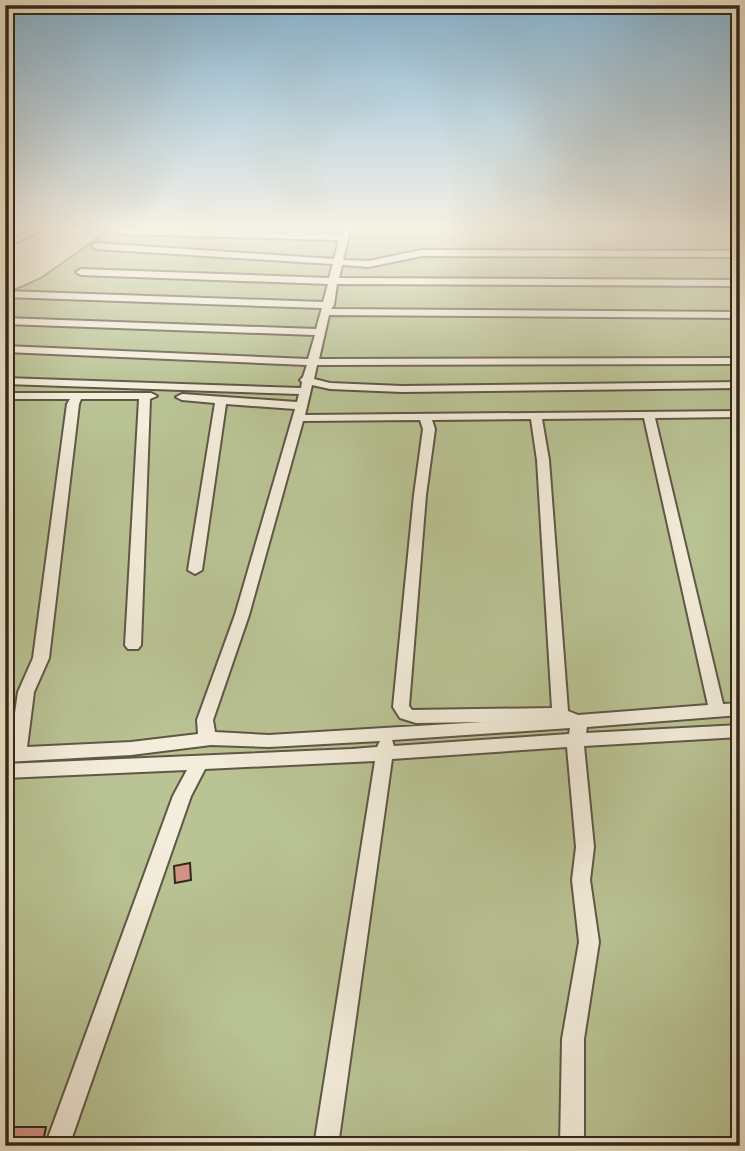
<svg xmlns="http://www.w3.org/2000/svg" width="745" height="1151" font-family="'Old Standard TT',serif">
<rect width="100%" height="100%" fill="#ece3c7"/>
<filter id="stains"><feTurbulence type="fractalNoise" baseFrequency=".00286" numOctaves="4"/><feColorMatrix values="0 0 0 0 .2 0 0 0 0 .09 0 0 0 0 .02 0 0 0 .5 -.17"/></filter>
<radialGradient id="worn" r=".72"><stop offset=".6" stop-color="#630" stop-opacity="0"/><stop offset="1" stop-color="#630" stop-opacity=".3"/></radialGradient>
<path fill="#b9c394" stroke="#767658" stroke-width="2" d="M113 227H740V1146H5V294L41 278Z"/>
<path fill="#d29384" stroke="#32281c" stroke-width="2" d="M190 863 191 880 175 883 174 866Z
M5 1127H46L42 1146H5Z"/>
<g fill="none" stroke-linecap="round" stroke-linejoin="round">
<g stroke="#605747" stroke-width="4">
<path id="minor" d="M39 227H49L5 248V242Z
M343 227H351L343 260 369 261 421 250 740 251V257L421 256 369 267 342 265 339 278 740 280V286L337 284 334 305 331 309 740 312V318L329 315 319 359 740 358V364L317 365 314 379 330 383 402 386 740 382V388L402 392 330 389 312 385 305 415 740 411V417L655 418 723 704 740 703V715L587 727 586 733 740 725V737L584 746 594 847 590 880 599 942 584 1039V1146H560L562 1039 579 942 572 880 576 847 567 747 392 759 338 1146H314L375 761 205 769 191 796 69 1146H45L173 796 187 770 5 778V764L352 749 377 747 380 741 269 747 211 745 131 755 5 762V748H10L18 692 33 658 67 404 70 399H5V393H151L157 396 150 399 141 645 138 649H128L125 645 139 399H81L79 404 49 658 34 692 27 747 131 742 198 734 197 720 235 615 295 409 226 404 202 570 195 574 188 570 215 403 182 400 176 397 182 394 297 402 299 394 5 384V378L301 388 302 382 300 380 303 377 307 365 5 352V346L308 359 315 335 5 324V318L316 329 322 308 5 297V291L323 302 328 284 81 275 76 272 81 269 329 278 333 264 96 249 92 246 96 243 334 259 339 240 123 234 119 231 123 228 341 235ZM644 418 708 705 578 715 568 711 549 460 542 419ZM531 419 537 460 552 708 412 710 409 706 426 495 435 429 432 420ZM420 420 423 429 414 495 393 707 400 718 416 723 483 722 269 735 215 732 213 720 249 615 303 421ZM570 728 569 734 394 746 392 740Z
M364 227H740V229H368Z"/>
</g>
<use href="#minor" fill="#f3eddb" fill-rule="evenodd"/>
</g>
<linearGradient id="sky" x2="0" y2="1"><stop stop-color="#89b8d7"/><stop offset="0.59" stop-color="#f6f2e6"/><stop offset="1" stop-color="#f6f2e6" stop-opacity="0"/></linearGradient>
<rect width="745" height="388" fill="url(#sky)"/>
<rect width="745" height="1151" fill="none" stroke="#ece3c7" stroke-width="28"/>
<rect x="7" y="7" width="731" height="1137" fill="none" stroke="#32281c" stroke-width="3.5"/>
<rect x="14" y="14" width="717" height="1123" fill="none" stroke="#32281c" stroke-width="2"/>
<rect width="100%" height="100%" filter="url(#stains)"/>
<rect width="100%" height="100%" fill="url(#worn)"/>
</svg>
